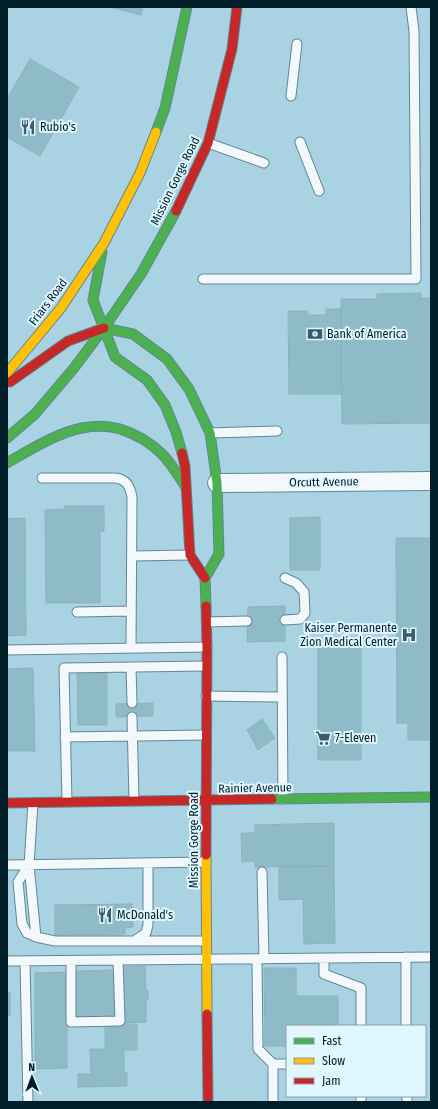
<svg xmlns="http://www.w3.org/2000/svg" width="438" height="1109" font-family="'Fira Sans Condensed',sans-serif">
<rect width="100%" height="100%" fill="#a9d3e2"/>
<path fill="#8fbbc9" stroke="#8fb0bc" d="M109 7H143L141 15Z
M30 59 79 87 40 156 7 137V99Z
M421 293V298H431V423L342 424 341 299H377V294Z
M326 309H341V394H289L288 311H307V315H326Z
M65 506H104V531H100V603H46L45 510 65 509Z
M320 517V570H290V518Z
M25 518 26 635 7 636V519Z
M396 538H431V740H408V723H397Z
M285 606V641L247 642 248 607Z
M318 647H361V760H318Z
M33 668 35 751H7V669Z
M77 668H107V725H78Z
M153 703V716L116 717V704Z
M262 719 275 738 258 750 247 730Z
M334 823V866L255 867V861L242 862 241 833H255V825Z
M279 866H334L335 943 304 944 303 899 279 900Z
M132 904 133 927 125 928V934L55 935V905Z
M145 966 146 990H148V999H146V1022L124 1023 123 967Z
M264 968H296V996H338V1026H287V1046H265Z
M117 970V1019H73V971Z
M67 972V1068L35 1069V973Z
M7 992H10V1016H7Z
M137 1024V1050H124V1073H127V1086L78 1087V1074H91L90 1049H105V1025Z"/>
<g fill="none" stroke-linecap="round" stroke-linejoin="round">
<g stroke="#628793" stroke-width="11">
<path id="lane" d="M291 96 297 44
M300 142 319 191
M208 143 264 163
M203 279H416L414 31 411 7
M210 433 277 431
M42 478H115C127 479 130 487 132 497L131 648
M132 556 190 555
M285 578 296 583 304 592 305 613 300 619 285 620
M77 612 131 611
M207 622 247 621
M7 650 207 647
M282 657 283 799
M131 667 132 703
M206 696 282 697
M132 717 134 801
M65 737 206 735
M67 802 64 668 206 666
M33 803 29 865 36 937 55 941H134L146 933 148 925V863
M7 865 206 862
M29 865 18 882 22 924 27 933 36 937
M262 872 264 959
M134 941H206
M406 957V1026
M257 959 258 1049 273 1064V1102
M324 959V974L361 988V1026
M7 961 431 957
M25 961 28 1102
M71 961V1022L120 1021 118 960
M273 1064H287
M407 1096V1102
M361 1102V1096"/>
</g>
<g stroke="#628793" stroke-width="20">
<path id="street" d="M217 483 431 481"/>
</g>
<g stroke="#628793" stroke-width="11">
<path id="fast" d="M156 132 165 108 187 7
M102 252 93 300 115 357 147 380 165 405 176 432 182 453
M104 328 133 334 167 359 189 389 210 433 217 483 219 554 205 578 206 606
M7 438 35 414 74 368 104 328 141 274 176 211
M7 463C42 443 78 418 120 429 136 434 150 442 162 454 171 463 178 475 185 486
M272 799 431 797"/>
</g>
<g stroke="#628793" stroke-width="11">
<path id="slow" d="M7 373 61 308 104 243 140 173 156 132
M206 855 207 1014"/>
</g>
<g stroke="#628793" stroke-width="11">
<path id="jam" d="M176 211 208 143 232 49 237 7
M10 382 68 341 104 328
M182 453 185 466 190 555 205 578
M7 803 272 799
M206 855 207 647 206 606
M207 1014 208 1102"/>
</g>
<use href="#lane" stroke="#f2f8fb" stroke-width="9"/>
<use href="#street" stroke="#f2f8fb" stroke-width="18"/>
<use href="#fast" stroke="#4caf50" stroke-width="9"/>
<use href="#slow" stroke="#ffc107" stroke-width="9"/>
<use href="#jam" stroke="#c62828" stroke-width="9"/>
</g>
<defs>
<g id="restaurant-bare" transform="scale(1.2)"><path d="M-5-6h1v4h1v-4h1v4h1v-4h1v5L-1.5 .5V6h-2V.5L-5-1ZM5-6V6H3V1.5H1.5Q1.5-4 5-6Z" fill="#3b5d69" stroke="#e1f7ff" stroke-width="2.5" paint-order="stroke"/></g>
<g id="bank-bare" transform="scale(1.2)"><path d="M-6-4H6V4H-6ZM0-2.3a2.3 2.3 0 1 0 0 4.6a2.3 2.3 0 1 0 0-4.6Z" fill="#3b5d69" stroke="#e1f7ff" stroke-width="2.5" paint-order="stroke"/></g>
<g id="hospital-bare" transform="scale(1.2)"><path d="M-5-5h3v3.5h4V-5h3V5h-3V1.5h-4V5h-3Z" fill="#3b5d69" stroke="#e1f7ff" stroke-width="2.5" paint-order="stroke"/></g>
<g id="supermarket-bare" transform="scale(1.2)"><path d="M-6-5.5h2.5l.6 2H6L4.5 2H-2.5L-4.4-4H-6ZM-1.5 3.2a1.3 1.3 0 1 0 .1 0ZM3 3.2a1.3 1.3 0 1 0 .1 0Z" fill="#3b5d69" stroke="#e1f7ff" stroke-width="2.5" paint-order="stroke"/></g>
</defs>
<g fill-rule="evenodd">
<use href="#restaurant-bare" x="28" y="127"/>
<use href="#bank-bare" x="315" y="334"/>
<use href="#hospital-bare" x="409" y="635"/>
<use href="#supermarket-bare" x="323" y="738"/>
<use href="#restaurant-bare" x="105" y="915"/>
</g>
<g text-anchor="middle" stroke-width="4" stroke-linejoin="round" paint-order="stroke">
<g font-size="12" fill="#001e28" stroke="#e1f7ff" text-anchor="start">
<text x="40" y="131">Rubio's</text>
<text x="327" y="338">Bank of America</text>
<text x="397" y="632" text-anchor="end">Kaiser Permanente<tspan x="397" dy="14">Zion Medical Center</tspan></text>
<text x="335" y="742">7-Eleven</text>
<text x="117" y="919">McDonald's</text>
</g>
<g font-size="12" fill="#001e28" stroke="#e1f7ff">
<text transform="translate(175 181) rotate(-64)" y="4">Mission Gorge Road</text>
<text transform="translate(48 302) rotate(-53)" y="4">Friars Road</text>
<text transform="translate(324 482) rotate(-1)" y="4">Orcutt Avenue</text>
<text transform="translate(255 788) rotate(-1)" y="4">Rainier Avenue</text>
<text transform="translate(194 840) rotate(-90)" y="4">Mission Gorge Road</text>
</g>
</g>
<rect width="438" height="1109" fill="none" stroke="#001e28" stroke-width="16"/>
<rect x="286" y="1025" width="140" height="72" fill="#e1f7ff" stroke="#87a0a9"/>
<rect x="294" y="1038" width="20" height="6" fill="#4caf50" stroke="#87a0a9"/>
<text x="322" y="1045" font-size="12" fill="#001e28">Fast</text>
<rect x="294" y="1058" width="20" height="6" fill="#ffc107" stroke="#87a0a9"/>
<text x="322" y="1065" font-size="12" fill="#001e28">Slow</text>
<rect x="294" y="1078" width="20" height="6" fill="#c62828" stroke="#87a0a9"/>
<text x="322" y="1085" font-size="12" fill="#001e28">Jam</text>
<g transform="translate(32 1077) rotate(359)" stroke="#e1f7ff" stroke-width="3" paint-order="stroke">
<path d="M0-3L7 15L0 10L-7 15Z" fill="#001e28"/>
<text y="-6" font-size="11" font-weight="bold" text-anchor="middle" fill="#001e28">N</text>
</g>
</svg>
